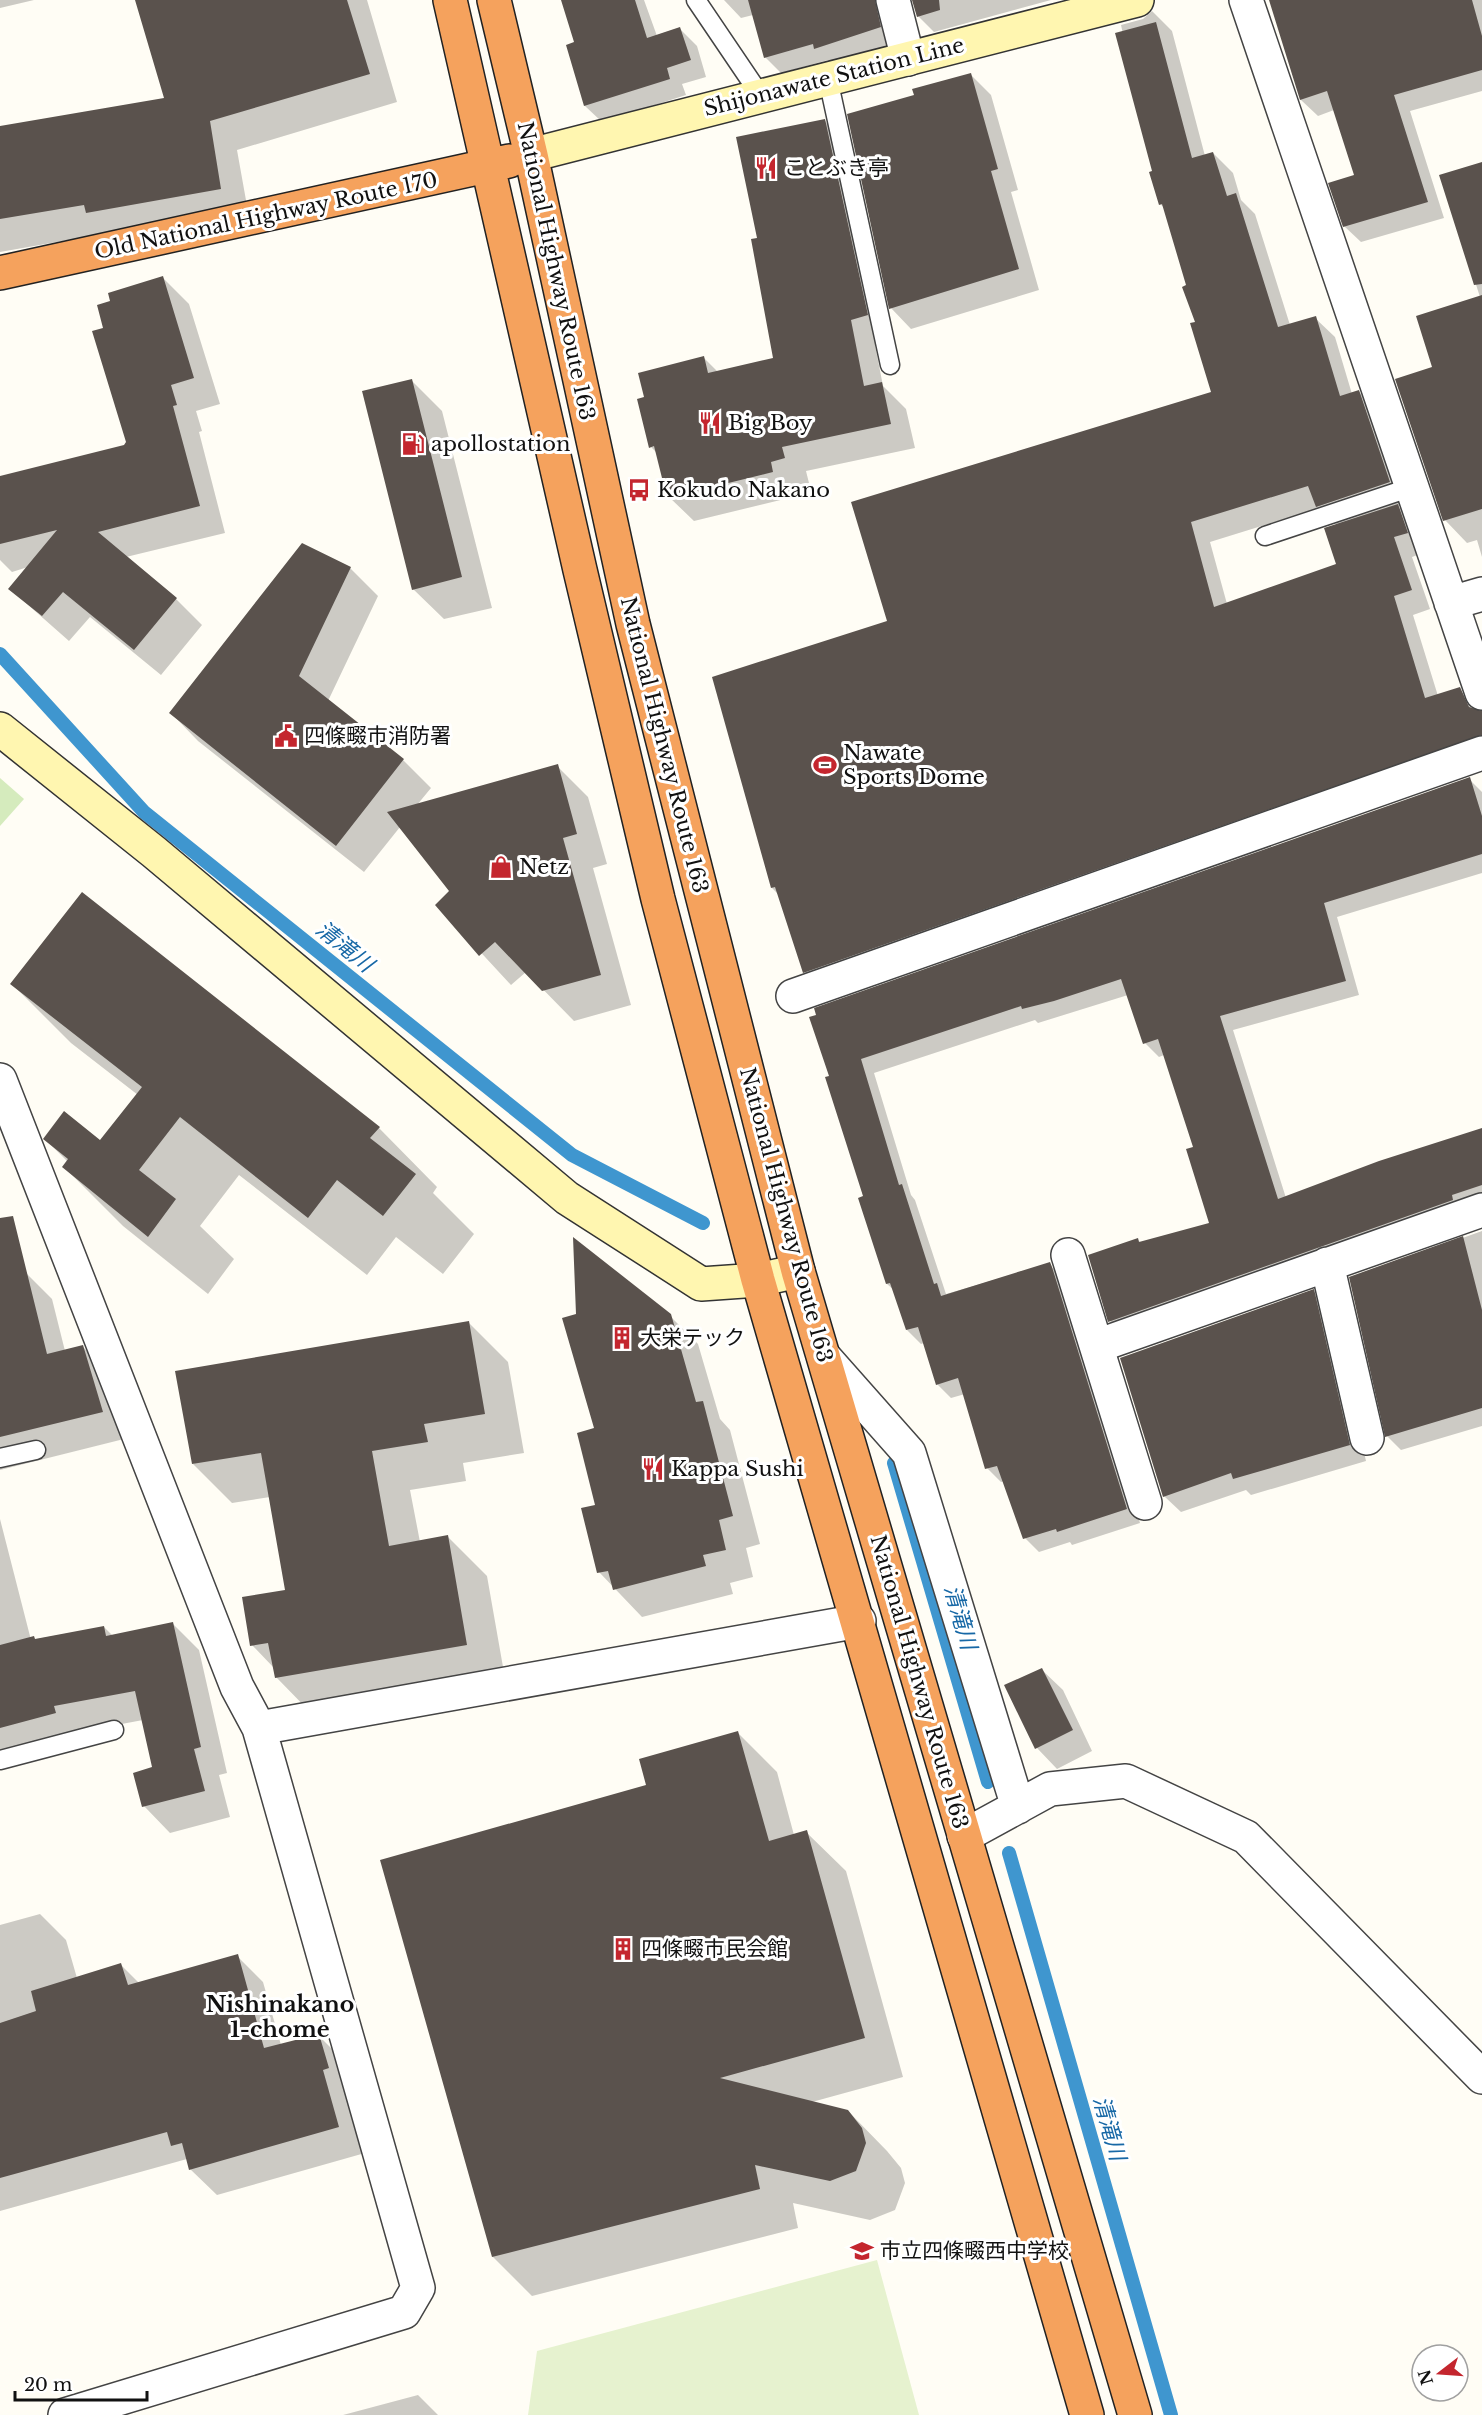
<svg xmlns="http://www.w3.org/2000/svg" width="1482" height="2415" font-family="'Libre Baskerville','Noto Sans JP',serif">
<rect width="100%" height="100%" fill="#fffdf5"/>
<path fill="#d5ebbd" d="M0 778 24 799 0 826Z"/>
<path fill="#e6f2cf" d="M877 2260 919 2415H528L537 2351Z"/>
<path fill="#0003" fill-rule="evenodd" d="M0 0H34L0 8Z
M138 0H367L397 102 237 150 249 217 108 233 0 252V128L166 99Z
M565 0H644L657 36 680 29 697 46 706 77 682 84 686 95 602 122 585 106 576 43Z
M724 0H901L896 43 832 64 828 60 781 73 765 57 753 15 741 18Z
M913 0H1051L934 32 918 16Z
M1276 0H1482V91L1410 111 1444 218 1361 242 1344 226 1355 176 1334 110 1318 116 1301 100 1271 1Z
M1152 11 1172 31 1205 156 1213 153 1233 173 1241 200 1255 214 1290 325 1315 318 1335 337 1352 394 1359 392 1378 411 1409 502 1398 506 1417 525 1426 552 1412 557 1430 609 1413 615 1438 696 1455 690 1474 710 1482 734V759L824 992 804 972 779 895 772 888 889 622 1213 393 1188 286 1166 209 1160 204 1121 25 1143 19ZM1320 508 1337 525 1338 565 1227 604 1210 542Z
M971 75 991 95 1018 190 1011 192 1039 290 911 329 891 308 916 96Z
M825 121 850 146 892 340 875 345 883 386 906 409 915 448 806 471 809 483 795 487 797 496 694 521 669 497 658 454 651 447 646 399 704 358 718 372 775 359 759 239Z
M1482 163V557L1477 540 1467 543 1445 520 1434 368 1480 297 1441 176Z
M163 278 189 304 220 404 196 411 202 431 199 432 225 533 126 557 176 599 202 625 161 675 90 617 69 641 10 589 28 567 12 572 0 560V477L125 446 128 442 105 329Z
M412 381 442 411 492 608 444 619 413 589Z
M302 544 350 568 378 596 328 701 403 760 431 788 417 805 557 766 588 797 607 864 593 868 631 1005 574 1021 526 972 511 985 437 905 451 891 400 827 364 872 198 741 171 713Z
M1469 779 1482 792V873L1337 917 1359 995 1233 1030 1286 1198 1482 1130V1209L1124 1335 1110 1321 1138 1240 1141 1243 1211 1224 1195 1148 1164 1055 1159 1057 1145 1043 1128 995 1038 1023 1035 1020 874 1073 911 1195 915 1200 946 1294 1049 1264 1066 1282 1140 1523 1072 1545 1070 1542 1039 1552 1025 1538 1005 1481 1001 1482 987 1468 965 1394 951 1398 937 1384 924 1343 921 1344 907 1330 895 1291 887 1284 831 1077 811 1018Z
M12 984 379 1128 437 1187 433 1193 474 1234 443 1274 396 1237 367 1275 239 1175 200 1226 234 1259 208 1294 123 1226 64 1167 68 1162 45 1139 100 1142 138 1095 71 1043Z
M1482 1231V1426L1401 1450 1387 1436 1351 1278Z
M26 1273 52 1299 65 1351 83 1347 109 1373 128 1438 0 1470V1280Z
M1313 1291 1330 1308 1366 1461 1251 1495 1246 1490 1181 1512 1164 1496Z
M670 1316 698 1344 720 1419 730 1430 760 1544 746 1548 753 1577 730 1583 733 1594 642 1617 599 1572 596 1429Z
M469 1323 508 1362 524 1453 463 1463 466 1481 410 1490 420 1542 448 1537 487 1576 506 1684 315 1717 276 1677 274 1668 252 1645 286 1591 270 1497 232 1503 193 1464Z
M0 1519 31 1640 104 1627 113 1636 172 1623 199 1650 227 1773 219 1775 230 1817 170 1833 144 1806 154 1768 143 1720 79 1732 0 1756Z
M1042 1670 1063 1690 1092 1751 1057 1769 1037 1748Z
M738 1733 777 1772 794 1835 806 1832 846 1871 903 2077 812 2102 848 2111 887 2151 901 2168 905 2183 895 2210 870 2220 793 2203 798 2228 532 2296 493 2257 648 1786Z
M40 1914 66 1940 77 1978 121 1965 139 1983 237 1956 263 1982 281 2045 319 2036 345 2062 365 2153 217 2195 190 2169 187 2159 0 2211V1925Z
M418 2395 438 2415H343Z"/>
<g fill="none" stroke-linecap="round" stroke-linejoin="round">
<path stroke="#3f96cf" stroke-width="14" d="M0 654 144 812 572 1155 703 1223
M894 1463 988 1782
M1009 1853 1171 2415"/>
</g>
<path fill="#5a524d" d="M135 0H347L370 74 210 121 221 189 86 213 84 205 0 219V126L164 98Z
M561 0H635L647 38 680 27 691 60 667 68 670 79 584 106 566 45 574 42Z
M748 0H875L881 27 814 49 813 44 764 58Z
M912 0H939L940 10 917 17Z
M1269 0H1472L1482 36V70L1394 95 1428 202 1343 227 1328 183 1354 175 1327 91 1300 100Z
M1156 22 1192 158 1213 152 1227 196 1236 193 1278 327 1316 316 1340 396 1359 390 1390 482 1316 507 1308 486 1191 522 1214 607 1336 564 1324 528 1398 504 1408 533 1394 537 1412 590 1394 596 1425 698 1460 687 1469 707 1482 711V735L803 973 775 887 771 888 712 677 887 621 851 502 1211 392 1190 323 1195 322 1182 287 1186 285 1162 204 1159 205 1149 172 1152 171 1115 33Z
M971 73 998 169 991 171 1019 269 889 309 847 114 914 95 912 89Z
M825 119 868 315 851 320 864 386 882 382 891 424 782 447 785 458 771 462 773 472 667 498 654 446 649 448 637 399 644 397 638 373 704 356 708 373 773 358 751 239 757 238 736 137Z
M1482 162V284L1474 285 1439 175Z
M163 276 194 378 171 385 177 405 173 406 200 506 98 532 177 598 134 650 63 592 42 616 8 589 57 530 0 544V476L124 445 126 442 92 331 103 328 97 305 110 301 108 293Z
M1482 295V509L1443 521 1395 379 1432 367 1416 316Z
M412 379 462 577 412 590 362 391Z
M302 543 351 567 299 676 404 759 336 846 169 713Z
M558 764 577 834 563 838 601 975 542 991 495 942 479 956 435 905 449 891 387 812Z
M1470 777 1482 816V854L1324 903 1346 981 1220 1016 1278 1199 1379 1161 1482 1128V1185L1452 1195 1453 1200 1108 1322 1088 1255 1138 1238 1139 1242 1209 1223 1186 1149 1193 1147 1158 1039 1143 1044 1121 979 1054 1001 1022 1009 1021 1006 861 1059 899 1185 902 1184 934 1284 937 1283 941 1296 1050 1262 1052 1267 1127 1509 1057 1532 1056 1529 1023 1539 997 1466 985 1469 958 1378 936 1385 918 1327 906 1330 890 1283 886 1284 858 1198 863 1196 825 1077 829 1076 809 1017 816 1015 814 1008Z
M82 892 380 1127 370 1138 416 1174 383 1216 337 1180 308 1218 180 1117 139 1170 176 1199 148 1237 62 1167 68 1159 43 1139 64 1111 100 1140 142 1087 10 984Z
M13 1216 47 1354 83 1345 103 1412 0 1437V1218Z
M1463 1236 1482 1310V1408L1385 1437 1349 1277Z
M573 1237 671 1314 696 1402 703 1401 733 1516 719 1520 726 1550 703 1555 706 1566 613 1590 608 1571 597 1573 581 1508 595 1505 577 1433 594 1428 562 1318 576 1314Z
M1314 1289 1350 1445 1233 1479 1231 1473 1163 1497 1120 1358Z
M469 1321 485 1414 424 1424 428 1442 372 1451 389 1546 448 1535 467 1645 275 1678 268 1643 250 1646 242 1597 285 1590 261 1453 192 1464 175 1371Z
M173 1622 201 1747 194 1749 205 1791 142 1807 133 1773 152 1767 135 1691 54 1706 56 1713 0 1728V1645L34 1636 35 1639 104 1626 106 1636Z
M1042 1668 1073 1730 1035 1749 1004 1685Z
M738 1731 769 1841 807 1830 865 2038 720 2078 848 2110 862 2128 866 2143 856 2171 830 2181 755 2165 760 2189 492 2257 380 1860 646 1785 639 1759Z
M238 1954 264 2048 319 2034 329 2068 323 2070 339 2127 189 2170 182 2143 171 2146 167 2132 0 2178V2023L36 2011 31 1991 121 1963 128 1985Z"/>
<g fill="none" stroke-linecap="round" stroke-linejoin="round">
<g stroke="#444" stroke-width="21">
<path id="lane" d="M696 0 761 96
M828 79 890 365
M1265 536 1412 487
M0 1458 36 1450
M0 1760 114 1730"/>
</g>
<g stroke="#444" stroke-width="36">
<path id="street" d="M893 0 908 59
M1246 0 1482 693
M1451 603 1482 594
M793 996 1482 753
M0 1080 237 1687 259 1728 418 2288 404 2312 65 2415
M1068 1255 1145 1503
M1327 1264 1367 1438
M1097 1346 1482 1210
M824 1357 909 1453 1018 1807
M259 1728 859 1621
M964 1836 1050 1789 1126 1781 1246 1837 1482 2077"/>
</g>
<g stroke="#333" stroke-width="36">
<path id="secondary" d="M531 155 1137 0
M0 729 154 852 567 1198 701 1284 758 1280 798 1271"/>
</g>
<g stroke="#222" stroke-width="36">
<path id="highway" d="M450 0 580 570 658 899 758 1280 1087 2415
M494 0 531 155 633 624 798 1271 1135 2415
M0 273 509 161"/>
</g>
<use href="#lane" stroke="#fff" stroke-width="18"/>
<use href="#street" stroke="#fff" stroke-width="33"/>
<use href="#secondary" stroke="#fff6b0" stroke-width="33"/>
<use href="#highway" stroke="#f5a25d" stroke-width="33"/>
</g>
<defs>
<g id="restaurant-bare" transform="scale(1.8)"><path d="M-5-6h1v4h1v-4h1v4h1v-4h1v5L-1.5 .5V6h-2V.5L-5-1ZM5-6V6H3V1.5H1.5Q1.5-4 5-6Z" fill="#c4262e" stroke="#fff" stroke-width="2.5" paint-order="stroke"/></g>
<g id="fuel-bare" transform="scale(1.8)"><path d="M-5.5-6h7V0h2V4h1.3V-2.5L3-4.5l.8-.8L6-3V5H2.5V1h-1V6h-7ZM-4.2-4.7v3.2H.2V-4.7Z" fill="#c4262e" stroke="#fff" stroke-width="2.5" paint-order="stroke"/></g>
<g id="bus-bare" transform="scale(1.8)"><path d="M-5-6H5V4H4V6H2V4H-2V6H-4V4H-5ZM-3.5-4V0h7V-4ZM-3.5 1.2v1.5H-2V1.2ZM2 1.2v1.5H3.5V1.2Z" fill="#c4262e" stroke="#fff" stroke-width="2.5" paint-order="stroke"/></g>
<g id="civic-bare" transform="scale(1.8)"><path d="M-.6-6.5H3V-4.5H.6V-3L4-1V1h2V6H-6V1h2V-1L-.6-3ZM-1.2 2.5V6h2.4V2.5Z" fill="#c4262e" stroke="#fff" stroke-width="2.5" paint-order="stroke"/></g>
<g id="stadium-bare" transform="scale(1.8)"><path d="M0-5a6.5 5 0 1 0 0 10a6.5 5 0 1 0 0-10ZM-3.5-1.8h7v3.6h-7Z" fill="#c4262e" stroke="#fff" stroke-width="2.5" paint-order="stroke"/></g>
<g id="shop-bare" transform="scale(1.8)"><path d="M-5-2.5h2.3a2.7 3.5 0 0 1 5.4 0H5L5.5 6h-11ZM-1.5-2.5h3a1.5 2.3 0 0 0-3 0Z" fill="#c4262e" stroke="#fff" stroke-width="2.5" paint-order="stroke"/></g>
<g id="building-bare" transform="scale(1.8)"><path d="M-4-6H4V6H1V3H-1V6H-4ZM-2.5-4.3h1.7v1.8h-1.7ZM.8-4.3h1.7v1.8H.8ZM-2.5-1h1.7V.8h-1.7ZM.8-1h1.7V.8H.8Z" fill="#c4262e" stroke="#fff" stroke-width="2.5" paint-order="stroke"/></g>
<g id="school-bare" transform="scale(1.8)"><path d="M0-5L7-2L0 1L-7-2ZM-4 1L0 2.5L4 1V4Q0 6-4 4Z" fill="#c4262e" stroke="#fff" stroke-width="2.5" paint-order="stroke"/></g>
</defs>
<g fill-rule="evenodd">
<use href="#restaurant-bare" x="766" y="168"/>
<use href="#restaurant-bare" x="710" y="423"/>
<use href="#fuel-bare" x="413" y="444"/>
<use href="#bus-bare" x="639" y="490"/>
<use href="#civic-bare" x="286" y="736"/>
<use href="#stadium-bare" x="825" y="765"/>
<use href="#shop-bare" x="501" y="867"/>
<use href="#building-bare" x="622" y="1338"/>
<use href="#restaurant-bare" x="653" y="1469"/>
<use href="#building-bare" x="623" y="1949"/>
<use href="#school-bare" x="862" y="2251"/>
</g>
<g text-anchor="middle" stroke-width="6" stroke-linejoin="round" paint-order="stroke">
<g font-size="21" fill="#111" stroke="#fff">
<text transform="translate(834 77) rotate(-14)" y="7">Shijonawate Station Line</text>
<text transform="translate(266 216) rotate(-12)" y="7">Old National Highway Route 170</text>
<text transform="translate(556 271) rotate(78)" y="7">National Highway Route 163</text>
<text transform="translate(664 745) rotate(76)" y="7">National Highway Route 163</text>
<text transform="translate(786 1215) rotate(75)" y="7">National Highway Route 163</text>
<text transform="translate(919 1682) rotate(74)" y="7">National Highway Route 163</text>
</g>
<g font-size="21" fill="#111" stroke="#fff" text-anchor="start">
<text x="784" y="175">ことぶき亭</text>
<text x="728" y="430">Big Boy</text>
<text x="431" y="451">apollostation</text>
<text x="657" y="497">Kokudo Nakano</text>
<text x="304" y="743">四條畷市消防署</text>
<text x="843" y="760">Nawate<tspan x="843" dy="24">Sports Dome</tspan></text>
<text x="519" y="874">Netz</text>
<text x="640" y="1345">大栄テック</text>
<text x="671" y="1476">Kappa Sushi</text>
<text x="641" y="1956">四條畷市民会館</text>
<text x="880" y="2258">市立四條畷西中学校</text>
</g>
<g font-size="22" font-style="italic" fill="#1768a6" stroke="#fff">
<text transform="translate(345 946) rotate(39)" y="8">清滝川</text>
<text transform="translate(961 1617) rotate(74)" y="8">清滝川</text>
<text transform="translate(1110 2128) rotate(74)" y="8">清滝川</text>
</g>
<g font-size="22" font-weight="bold" fill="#111" stroke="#fff">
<text x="280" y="2012">Nishinakano<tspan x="280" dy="25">1-chome</tspan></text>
</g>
</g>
<g transform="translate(1440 2373) rotate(253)"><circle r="28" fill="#ffffff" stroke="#a0a0a0" stroke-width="1.5"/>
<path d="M0-4.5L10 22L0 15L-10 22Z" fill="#c4262e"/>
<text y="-9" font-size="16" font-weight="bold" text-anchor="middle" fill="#111111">N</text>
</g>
<path d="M15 2391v9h132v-9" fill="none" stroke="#111111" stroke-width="3"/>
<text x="24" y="2391" font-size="18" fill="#111111" stroke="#ffffff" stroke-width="4.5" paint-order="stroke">20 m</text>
</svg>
